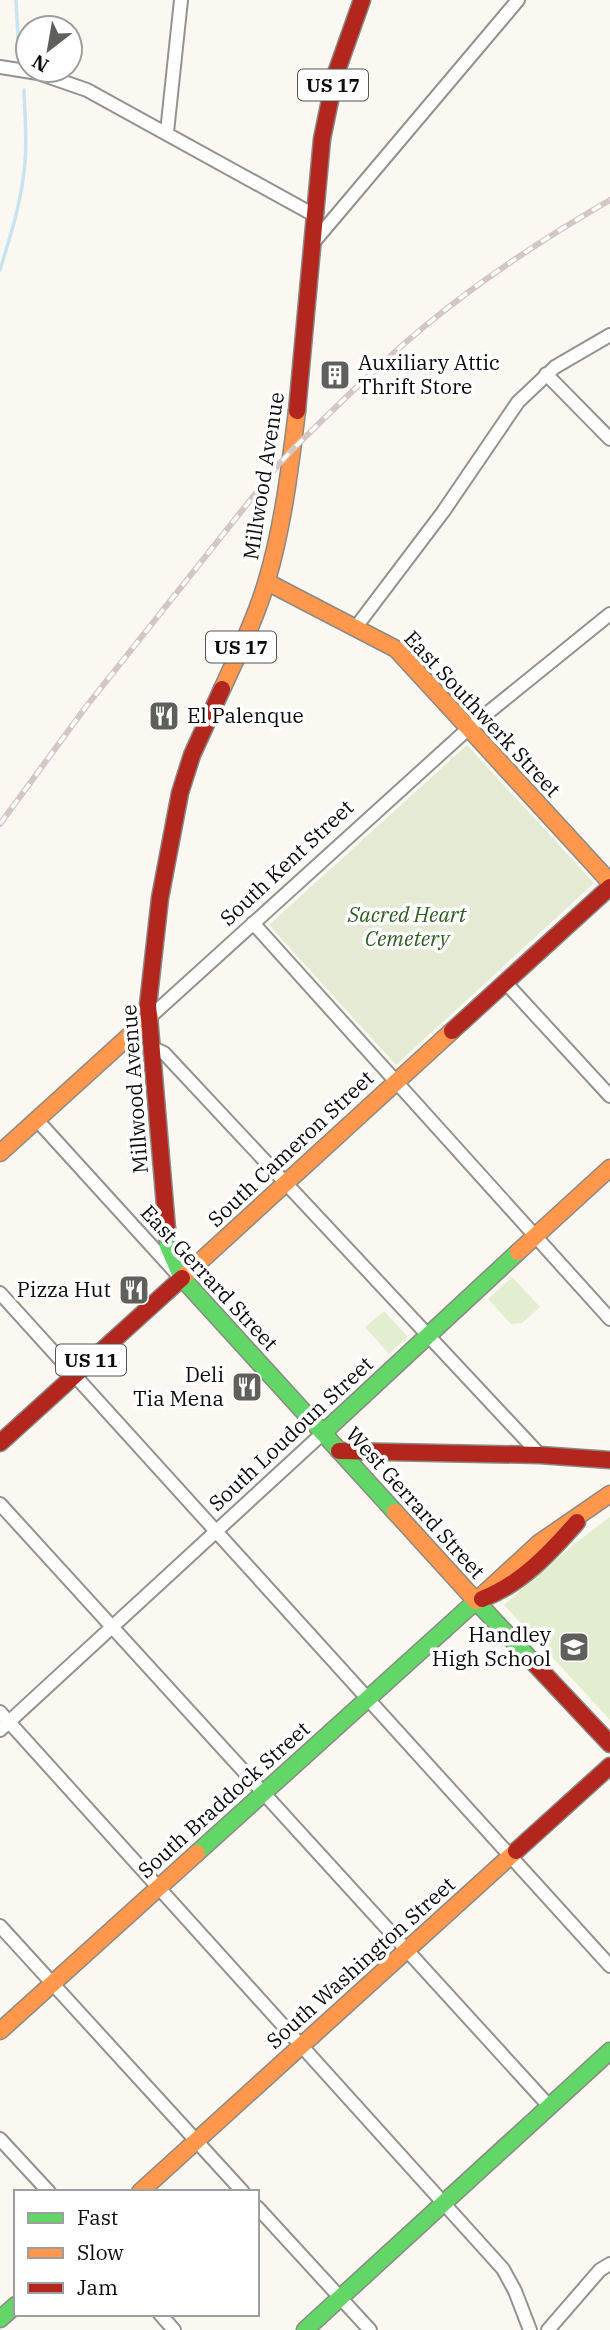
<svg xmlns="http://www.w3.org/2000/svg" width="610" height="2330" font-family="'IBM Plex Serif',serif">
<rect width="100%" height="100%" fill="#faf8f0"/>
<path fill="#e3eed1" d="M512 1277 540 1307 522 1323 511 1324 488 1299Z
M384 1311 408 1337 389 1354 365 1327Z
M610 1517V1720L504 1605 574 1544Z"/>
<path fill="#e5ead5" d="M467 745 594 883 396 1065 269 925Z"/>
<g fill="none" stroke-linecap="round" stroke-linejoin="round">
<path stroke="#c8e4f1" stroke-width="3.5" d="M16 0 19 55
M0 270C9 240 19 210 23 179 28 150 25 120 24 90"/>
<g stroke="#93928f" stroke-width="16">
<path id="street" d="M0 67 38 73 87 90 314 215
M167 132 181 0
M313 243 518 0
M546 374 610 439
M356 627 443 512 518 402 555 367 610 335
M253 923 610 1319
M505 982 610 1096
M150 1017 469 728 610 614
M153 1048 164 1053 540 1455
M37 1120 178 1275
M0 1293 610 1966
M0 1504 549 2106
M0 1712 503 2269 515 2291 530 2330
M0 1730 323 1433
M0 1926 243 2192
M0 2139 49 2192
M257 2207 370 2330
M160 2314 174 2330
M548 2330 600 2270 610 2264"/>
</g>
<g stroke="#8a8985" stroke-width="19">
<path id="fast" d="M167 1229 168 1246 182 1278 395 1512
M323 1433 518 1252
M197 1853 476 1601 533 1662
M0 2319 16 2305
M305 2330 610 2051"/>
</g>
<g stroke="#8a8985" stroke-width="19">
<path id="slow" d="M267 582 396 649 610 882
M222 689C238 654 256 618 267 580 283 526 290 468 297 411
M0 1153 150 1017
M518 1252 610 1168
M182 1278 452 1031
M395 1512 476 1601
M476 1601 539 1543 610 1494
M0 2031 197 1853
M140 2192 516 1851"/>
</g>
<g stroke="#8a8985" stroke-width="19">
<path id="jam" d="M297 411 322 139 335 76 362 0
M452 1031 610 887
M167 1229 148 1005 160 898 180 793 192 755 222 689
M0 1443 182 1278
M339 1451 540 1455 610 1460
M482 1599C521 1584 550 1553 577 1522
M533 1662 610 1744
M516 1851 610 1766"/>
</g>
<use href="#street" stroke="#fefefd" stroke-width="12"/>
<use href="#fast" stroke="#63d668" stroke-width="16"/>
<use href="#slow" stroke="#ff974d" stroke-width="16"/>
<use href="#jam" stroke="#b3261e" stroke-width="16"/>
<g stroke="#d5c6c6" stroke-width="6">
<path id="rail" d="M0 824 85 708 279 464 293 449C336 407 379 364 425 326 483 278 546 237 610 200"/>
</g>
<use href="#rail" stroke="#fff" stroke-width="3.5" stroke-dasharray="10" stroke-linecap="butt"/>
</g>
<defs>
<g id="building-square" transform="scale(1.575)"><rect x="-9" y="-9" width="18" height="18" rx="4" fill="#5f5f5c" stroke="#fff"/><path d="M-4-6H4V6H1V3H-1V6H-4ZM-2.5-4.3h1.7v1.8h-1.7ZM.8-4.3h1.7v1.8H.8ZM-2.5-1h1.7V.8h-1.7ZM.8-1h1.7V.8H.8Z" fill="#fff"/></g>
<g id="restaurant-square" transform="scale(1.575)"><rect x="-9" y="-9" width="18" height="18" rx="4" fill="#5f5f5c" stroke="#fff"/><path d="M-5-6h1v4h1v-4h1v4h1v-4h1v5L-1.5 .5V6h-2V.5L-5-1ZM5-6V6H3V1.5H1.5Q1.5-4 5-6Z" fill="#fff"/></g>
<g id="school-square" transform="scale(1.575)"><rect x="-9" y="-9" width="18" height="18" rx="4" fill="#5f5f5c" stroke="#fff"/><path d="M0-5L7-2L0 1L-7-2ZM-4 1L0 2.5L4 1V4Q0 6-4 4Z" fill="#fff"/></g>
</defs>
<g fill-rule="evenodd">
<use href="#building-square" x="335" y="375"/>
<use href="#restaurant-square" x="164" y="716"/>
<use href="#restaurant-square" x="134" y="1290"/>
<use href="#restaurant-square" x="247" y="1387"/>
<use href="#school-square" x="574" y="1647"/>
</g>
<g text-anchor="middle" stroke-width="7" stroke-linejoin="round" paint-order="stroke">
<g fill="#fff" stroke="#555" stroke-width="2">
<rect x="298" y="69.5" width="70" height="31" rx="5"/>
<rect x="206" y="631.5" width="70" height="31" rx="5"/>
<rect x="56" y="1344.5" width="70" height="31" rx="5"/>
</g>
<g font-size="19" font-weight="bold" fill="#0c0c0c">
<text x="333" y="92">US 17</text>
<text x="241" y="654">US 17</text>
<text x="91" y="1367">US 11</text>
</g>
<g font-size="21" fill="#0c0c0c" stroke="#fff" text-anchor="end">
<text x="358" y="370" text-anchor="start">Auxiliary Attic<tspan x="358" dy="24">Thrift Store</tspan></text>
<text x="187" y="723" text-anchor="start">El Palenque</text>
<text x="111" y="1297">Pizza Hut</text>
<text x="224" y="1382">Deli<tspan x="224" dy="24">Tia Mena</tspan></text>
<text x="551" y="1642">Handley<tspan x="551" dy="24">High School</tspan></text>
</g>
<g font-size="21" fill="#0c0c0c" stroke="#fff">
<text transform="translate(264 476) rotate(-81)" y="7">Millwood Avenue</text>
<text transform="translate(482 714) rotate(47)" y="7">East Southwerk Street</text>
<text transform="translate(287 863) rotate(-43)" y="7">South Kent Street</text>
<text transform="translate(135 1089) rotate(-94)" y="7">Millwood Avenue</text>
<text transform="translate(291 1149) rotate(-43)" y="7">South Cameron Street</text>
<text transform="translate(209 1278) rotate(47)" y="7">East Gerrard Street</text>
<text transform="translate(291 1434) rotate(-43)" y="7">South Loudoun Street</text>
<text transform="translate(415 1503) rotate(48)" y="7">West Gerrard Street</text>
<text transform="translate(224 1800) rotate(-42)" y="7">South Braddock Street</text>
<text transform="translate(361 1963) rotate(-42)" y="7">South Washington Street</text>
</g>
<g font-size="21" font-style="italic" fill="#2f5f20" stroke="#fff">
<text x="407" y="922">Sacred Heart<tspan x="407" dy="24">Cemetery</tspan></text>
</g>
</g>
<rect x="14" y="2190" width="245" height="126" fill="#ffffff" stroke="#9e9e9e" stroke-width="2"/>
<rect x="28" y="2213" width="35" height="10" fill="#63d668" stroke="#9e9e9e" stroke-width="2"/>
<text x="77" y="2225" font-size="21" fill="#0c0c0c">Fast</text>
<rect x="28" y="2248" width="35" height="10" fill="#ff974d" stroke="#9e9e9e" stroke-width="2"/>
<text x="77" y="2260" font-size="21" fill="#0c0c0c">Slow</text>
<rect x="28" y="2283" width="35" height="10" fill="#b3261e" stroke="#9e9e9e" stroke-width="2"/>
<text x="77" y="2295" font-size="21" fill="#0c0c0c">Jam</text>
<g transform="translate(49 49) rotate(211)"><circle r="33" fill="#ffffff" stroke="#9e9e9e" stroke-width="2"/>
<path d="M0-5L12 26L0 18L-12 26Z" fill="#5f5f5c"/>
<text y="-10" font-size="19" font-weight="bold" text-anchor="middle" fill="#0c0c0c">N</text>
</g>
</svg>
